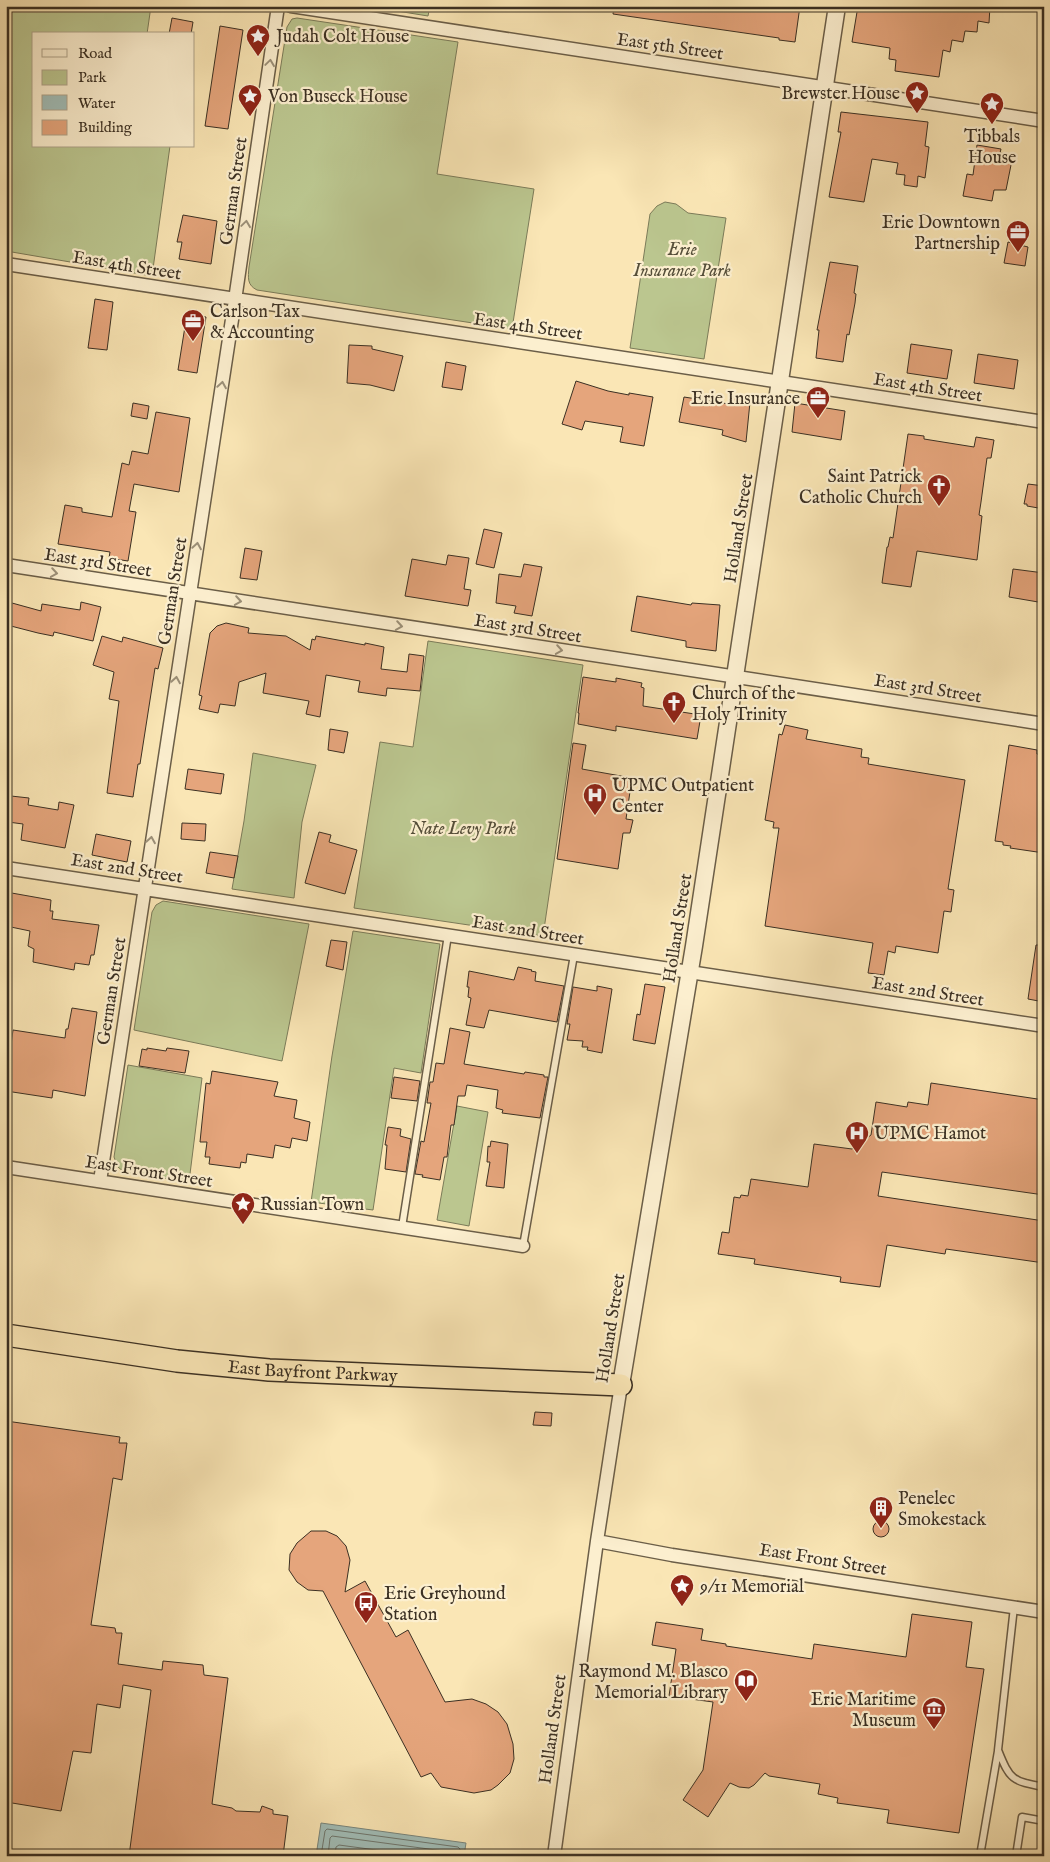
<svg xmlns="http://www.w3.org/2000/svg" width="1050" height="1862" font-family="'IM FELL English',serif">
<rect width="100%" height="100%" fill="#fae6b5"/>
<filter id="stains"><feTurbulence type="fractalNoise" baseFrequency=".004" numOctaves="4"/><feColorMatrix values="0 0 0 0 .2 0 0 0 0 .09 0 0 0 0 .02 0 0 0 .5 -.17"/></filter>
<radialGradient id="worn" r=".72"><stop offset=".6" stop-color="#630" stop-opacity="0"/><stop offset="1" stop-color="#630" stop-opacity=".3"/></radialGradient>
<path fill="#bbc68f" stroke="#7b7b59" d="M6 6H151L147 34H34V146H170L152 276 6 251Z
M366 6H430L428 16Z
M297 18 458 42 437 174 534 189 512 329 257 290C247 285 248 278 249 267L287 27 292 19Z
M665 202 676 204 688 213 726 218 704 359 630 348 650 214 657 206Z
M428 641 583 665 543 936 354 908 380 742 413 747Z
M253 753 316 765 302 822 294 898 232 889 244 821Z
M163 901 309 924 282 1061 134 1030 152 912 156 905Z
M353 931 440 944 421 1073 394 1068 373 1210 311 1202 332 1056Z
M128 1065 202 1078 189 1182 124 1172 118 1167 114 1157Z
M457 1106 488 1112 469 1226 437 1220Z"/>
<path fill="#a1bdb7" stroke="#78857c" d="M321 1823 466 1843 464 1856H316Z"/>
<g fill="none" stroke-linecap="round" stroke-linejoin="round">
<path stroke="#6e766d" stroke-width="1" d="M321 1856 325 1831 327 1829 458 1847 460 1849V1856
M328 1856 330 1838 332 1836 451 1852 453 1856
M335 1856 336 1847 339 1845 421 1856"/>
</g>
<path fill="#e5a57c" stroke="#3b3023" d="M614 6H800L795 42 779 40V38L613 14Z
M858 6H990L989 23 978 21 977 32 965 31 963 42 952 40 950 52 943 50 939 77 895 71 896 60 889 59 890 48 852 42Z
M172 18 193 22 191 34H169Z
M220 26 243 30 228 129 205 126Z
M841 112 928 122 925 146 929 147 925 178 918 176 917 187 904 185 905 175 896 174 898 163 872 159 864 202 829 197 841 132H838Z
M977 145 1001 149 1000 153 1012 155 1010 160H1012L1006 190H994L992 201 963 196 967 174 973 175Z
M183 215 217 221 211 264 179 259 182 242H177Z
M1008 242 1028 247 1025 266 1004 263Z
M830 262 858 266 854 293 856 294 855 303 849 335 847 334 843 362 816 358 819 330H817Z
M95 299 113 302 107 350 88 348Z
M187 314 206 317 197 373 178 370Z
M911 344 952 350 947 379 907 373Z
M349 345 372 346V349L403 356 394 391 370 385 347 383Z
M978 354 1018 360 1014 389 974 383Z
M446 362 466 366 462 390 442 387Z
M576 381 608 391 629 395V393L653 397 644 446 620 442 623 427 585 421 582 430 562 424Z
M730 396 750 402 746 442 722 435 723 430 679 422 684 397 729 404Z
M133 403 149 406 147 419 131 416Z
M795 403 845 411 841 440 792 432Z
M156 412 190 418 179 492 134 484 129 511 136 512 128 561 109 558 110 552 58 544 65 505 82 508V512L112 517 122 463 129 465 132 451 148 454Z
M908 434 924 436V439L974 447 976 437 994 440 991 458H987L981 502 979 515 982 516 977 560 917 551 911 587 882 583 887 547H888L890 537 893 538Z
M1028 484 1044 486V509L1027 506V504H1024Z
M484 529 502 533 494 568 476 564Z
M245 548 262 551 257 580 240 578Z
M448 555 469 558 464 589 471 590 468 606 405 596 412 559 446 565Z
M524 564 542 567 532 616 514 613 516 606 496 603 499 574 521 577Z
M1013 569 1044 573V603L1009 597Z
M637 596 691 605 692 603 720 605 716 651 686 647V641L631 631Z
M81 602 101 607 93 641 54 632 53 636 38 633 7 625 12 603 41 611 42 604 80 610Z
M226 623 249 628 248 633 286 636 310 650 312 639 315 640 316 636 365 645V643L384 647 381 669 407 672 409 654 424 656 420 691 387 688 386 696 358 692 360 681 326 675 320 717 306 714 309 701 263 693 266 673 239 682 235 706 220 704 218 713 199 709 202 696 199 695 210 633 217 626Z
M102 636 122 642 123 637 163 648 158 669 155 668 140 764H138L133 797 107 793 119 701 109 699 114 672 93 665Z
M583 677 616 682V678L642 683 641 687 644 688 643 706 701 715 697 739 616 726V731L578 724 579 713H578Z
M785 725 808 730 806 739 862 749 861 757 869 758 868 764 965 780 948 889 954 890 951 912 944 911 938 953 896 946 895 953 888 951 884 975 868 973 873 943 765 926 779 828H773L774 822 765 820 779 734 782 735Z
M330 729 348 732 344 753 328 750Z
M573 743 586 745 582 769 632 778 626 819 633 820 630 833H623L618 869 557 859Z
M1009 745 1037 750V754L1044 755V853L1010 848 1011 846 1003 845V842L995 841Z
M188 769 224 774 221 794 185 789Z
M11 796 29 798 28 805 58 810 59 802 74 805 65 848 21 840 23 824 8 822Z
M182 823 206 824 205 841 181 839Z
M319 832 331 835 329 842 357 850 345 894 305 883Z
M96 834 131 841 127 862 92 855Z
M210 852 238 856 234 878 206 873Z
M6 892 51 900 50 911H53L52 919 99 925 94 955H91L89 965 75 963 74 970 33 962 34 949 28 946 30 931 6 926Z
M331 940 347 942 343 970 326 966Z
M1036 945H1044V1002L1028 999Z
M518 967 532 970 531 971 536 972 535 981 564 986 557 1022 489 1010 484 1028 466 1025 471 998 468 997 469 987H467L469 971 514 980Z
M645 984 665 987 655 1044 633 1040 637 1014 640 1015Z
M597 986 612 989 602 1053 587 1050 588 1047H582L583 1041 567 1040 570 1024H567L573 987 597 991Z
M72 1008 97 1012 85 1096 53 1090 52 1098 6 1091V1059L9 1060 13 1030 65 1038 66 1029H68Z
M450 1028 470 1032 464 1064 524 1074 525 1072 544 1075V1077H548L540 1118 502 1113 503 1110 496 1108 498 1090 467 1085 465 1096H458L454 1125H451L447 1157H444L440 1180 422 1177 423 1175 415 1174 421 1141 424 1142 431 1103H427L430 1082H433L436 1063 444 1064Z
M147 1048 166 1051 167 1048 189 1051 185 1073 139 1066 142 1049 147 1050Z
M212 1071 278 1082 274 1096 297 1100 294 1118 310 1122 307 1141 292 1138 290 1148 275 1145 273 1158 247 1154 246 1163 241 1162 240 1168 209 1164 210 1157H205L207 1142H200L206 1083 210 1084Z
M394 1077 420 1081 417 1101 391 1098Z
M931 1083 1044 1100V1195L882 1172 878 1196 1044 1221V1263L946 1249 945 1254 887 1245 880 1287 840 1282 841 1277 754 1264 755 1259 718 1254 722 1232 729 1233 734 1197 740 1198 741 1195 748 1196 751 1179 808 1187 814 1144 852 1149 871 1135 876 1102 907 1107 908 1102 928 1105Z
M388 1127 401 1129 400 1136 411 1139 406 1172 385 1169 387 1145H385Z
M491 1141 508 1144 504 1188 486 1186 490 1162H487L488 1146 490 1147Z
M535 1412 552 1413 551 1426 533 1425Z
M6 1421 120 1437 119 1443H127L122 1480 113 1478 91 1625 115 1628 116 1633H122L118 1664 162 1670 163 1661 203 1665 204 1675 228 1678 212 1804 232 1808 236 1811 260 1812 262 1806 273 1810V1814L288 1816 283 1856H129L151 1690 123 1685 120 1708 97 1704 91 1753 73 1751 61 1811 6 1802Z
M873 1529a8 8 0 1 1 16 0a8 8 0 1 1-16 0Z
M311 1531H326L337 1536 346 1546 350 1560 345 1592 365 1581 396 1637 408 1630 445 1702 472 1699 486 1704 498 1712 507 1724 513 1744 514 1759 510 1773 498 1785 491 1790 474 1793 441 1787 431 1773 421 1777 323 1591 308 1590 297 1582 289 1570 290 1554 297 1543Z
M912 1614 972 1622 966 1667 984 1669 959 1833 887 1823 889 1810 837 1803 838 1798 818 1794 820 1784 769 1776 765 1773 754 1785 749 1788 739 1787 730 1783 708 1817 683 1800 703 1770 713 1702 669 1696 676 1649 652 1645 656 1622 703 1629 701 1640 726 1644V1646L812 1659 814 1644 906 1657Z"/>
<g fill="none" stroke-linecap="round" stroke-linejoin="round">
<g stroke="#6b5e48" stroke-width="9">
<path id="service" d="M402 1227 448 935
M523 1246 574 955
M1014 1607 998 1750C1010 1780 1012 1781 1044 1787
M980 1856 998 1751
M1016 1856 1022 1817 1044 1821"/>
</g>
<g stroke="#6b5e48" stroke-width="15">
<path id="minor" d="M291 6 1044 121
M6 264 1044 422
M6 565 1044 724
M6 868 1044 1026
M6 1167 523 1246
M100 1181 235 300 278 6
M597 1541 672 1555 1044 1612
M554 1856 597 1541 621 1385"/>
</g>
<g stroke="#6b5e48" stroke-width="19">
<path id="tertiary" d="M621 1385 694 946 837 6"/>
</g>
<g stroke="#3b3023" stroke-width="24">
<g id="trunk">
<path id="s1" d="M6 1335 177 1361 269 1370 621 1385"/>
</g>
</g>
<use href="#service" stroke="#fcefcf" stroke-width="6"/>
<use href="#minor" stroke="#fcefcf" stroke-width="12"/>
<use href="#tertiary" stroke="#fcefcf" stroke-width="16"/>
<use href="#trunk" stroke="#fae6b5" stroke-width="21"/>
</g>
<defs><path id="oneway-chevron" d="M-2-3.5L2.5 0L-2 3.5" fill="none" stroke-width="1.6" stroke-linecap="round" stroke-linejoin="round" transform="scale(1.25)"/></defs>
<g stroke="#9c9079">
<use href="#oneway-chevron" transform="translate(270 63) rotate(-82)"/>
<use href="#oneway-chevron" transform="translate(246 224) rotate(-82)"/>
<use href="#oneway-chevron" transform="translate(222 385) rotate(-81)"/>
<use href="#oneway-chevron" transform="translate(197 546) rotate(-81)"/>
<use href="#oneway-chevron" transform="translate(54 573) rotate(9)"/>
<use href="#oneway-chevron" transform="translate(238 601) rotate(9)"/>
<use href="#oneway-chevron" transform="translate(399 626) rotate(9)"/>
<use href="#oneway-chevron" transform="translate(559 650) rotate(9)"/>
<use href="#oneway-chevron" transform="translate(176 680) rotate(-81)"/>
<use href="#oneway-chevron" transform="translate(151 840) rotate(-81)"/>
</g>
<defs>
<g id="sight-pin" transform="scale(1.25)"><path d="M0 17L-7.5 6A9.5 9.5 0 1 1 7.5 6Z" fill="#8f2418" stroke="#fcefcf"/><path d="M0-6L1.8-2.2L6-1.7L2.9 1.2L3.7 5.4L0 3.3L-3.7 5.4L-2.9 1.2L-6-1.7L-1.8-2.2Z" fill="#fff"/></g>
<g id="office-pin" transform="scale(1.25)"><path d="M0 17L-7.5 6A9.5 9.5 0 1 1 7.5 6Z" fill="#8f2418" stroke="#fcefcf"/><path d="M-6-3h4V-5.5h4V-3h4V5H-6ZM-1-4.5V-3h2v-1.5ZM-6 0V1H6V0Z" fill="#fff"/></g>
<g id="church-pin" transform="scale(1.25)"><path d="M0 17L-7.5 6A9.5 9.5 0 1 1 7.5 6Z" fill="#8f2418" stroke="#fcefcf"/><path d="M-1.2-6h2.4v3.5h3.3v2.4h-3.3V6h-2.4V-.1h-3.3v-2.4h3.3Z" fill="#fff"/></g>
<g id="hospital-pin" transform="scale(1.25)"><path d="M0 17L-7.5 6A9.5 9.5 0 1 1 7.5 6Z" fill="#8f2418" stroke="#fcefcf"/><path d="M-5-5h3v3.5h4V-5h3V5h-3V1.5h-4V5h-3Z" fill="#fff"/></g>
<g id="building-pin" transform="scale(1.25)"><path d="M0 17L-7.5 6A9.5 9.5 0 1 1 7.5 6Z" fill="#8f2418" stroke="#fcefcf"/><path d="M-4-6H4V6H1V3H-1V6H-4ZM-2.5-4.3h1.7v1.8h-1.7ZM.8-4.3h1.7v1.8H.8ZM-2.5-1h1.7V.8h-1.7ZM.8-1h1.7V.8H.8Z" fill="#fff"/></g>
<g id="bus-pin" transform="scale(1.25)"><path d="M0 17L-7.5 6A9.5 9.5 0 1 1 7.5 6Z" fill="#8f2418" stroke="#fcefcf"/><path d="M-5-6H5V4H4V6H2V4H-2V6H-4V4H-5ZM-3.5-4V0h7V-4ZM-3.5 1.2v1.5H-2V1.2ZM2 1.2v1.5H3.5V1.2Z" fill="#fff"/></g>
<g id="library-pin" transform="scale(1.25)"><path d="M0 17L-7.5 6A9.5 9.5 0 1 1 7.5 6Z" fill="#8f2418" stroke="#fcefcf"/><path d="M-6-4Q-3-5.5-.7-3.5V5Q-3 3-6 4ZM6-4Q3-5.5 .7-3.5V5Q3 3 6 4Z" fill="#fff"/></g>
<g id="museum-pin" transform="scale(1.25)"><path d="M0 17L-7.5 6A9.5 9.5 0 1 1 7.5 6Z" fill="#8f2418" stroke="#fcefcf"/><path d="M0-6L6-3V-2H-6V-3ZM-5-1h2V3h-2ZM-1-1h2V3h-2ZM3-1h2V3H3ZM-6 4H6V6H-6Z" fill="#fff"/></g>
</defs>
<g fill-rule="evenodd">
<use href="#sight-pin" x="258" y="36"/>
<use href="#sight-pin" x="917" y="93"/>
<use href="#sight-pin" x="250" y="96"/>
<use href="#sight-pin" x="992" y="104"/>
<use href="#office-pin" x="1018" y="232"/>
<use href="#office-pin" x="193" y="321"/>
<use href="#office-pin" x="818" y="398"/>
<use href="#church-pin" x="939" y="486"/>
<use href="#church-pin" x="674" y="703"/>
<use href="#hospital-pin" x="595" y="795"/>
<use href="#hospital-pin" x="857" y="1133"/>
<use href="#sight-pin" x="243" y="1204"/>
<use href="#building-pin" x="881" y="1508"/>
<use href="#sight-pin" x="682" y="1586"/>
<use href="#bus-pin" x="366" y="1603"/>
<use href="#library-pin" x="746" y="1681"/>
<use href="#museum-pin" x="934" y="1709"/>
</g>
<g text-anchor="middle" stroke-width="4.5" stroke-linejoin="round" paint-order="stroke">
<g font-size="18" fill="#3b3023" stroke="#fcefcf" text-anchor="start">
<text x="276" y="42">Judah Colt House</text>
<text x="900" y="99" text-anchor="end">Brewster House</text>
<text x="268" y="102">Von Buseck House</text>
<text x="992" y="142" text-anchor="middle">Tibbals<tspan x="992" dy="21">House</tspan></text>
<text x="1000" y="228" text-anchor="end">Erie Downtown<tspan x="1000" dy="21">Partnership</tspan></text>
<text x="210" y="317">Carlson Tax<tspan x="210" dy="21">&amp; Accounting</tspan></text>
<text x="800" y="404" text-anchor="end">Erie Insurance</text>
<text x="922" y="482" text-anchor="end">Saint Patrick<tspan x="922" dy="21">Catholic Church</tspan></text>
<text x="692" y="699">Church of the<tspan x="692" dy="21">Holy Trinity</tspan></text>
<text x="612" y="791">UPMC Outpatient<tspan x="612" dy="21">Center</tspan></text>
<text x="874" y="1139">UPMC Hamot</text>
<text x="260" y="1210">Russian Town</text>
<text x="898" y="1504">Penelec<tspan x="898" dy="21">Smokestack</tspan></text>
<text x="700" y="1592">9/11 Memorial</text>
<text x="384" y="1599">Erie Greyhound<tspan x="384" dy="21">Station</tspan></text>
<text x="728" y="1677" text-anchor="end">Raymond M. Blasco<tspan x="728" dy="21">Memorial Library</tspan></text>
<text x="916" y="1705" text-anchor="end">Erie Maritime<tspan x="916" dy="21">Museum</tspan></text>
</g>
<g font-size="18" fill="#3b3023" stroke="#fcefcf">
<text transform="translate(670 46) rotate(8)" y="6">East 5th Street</text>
<text transform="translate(233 191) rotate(-82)" y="6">German Street</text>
<text transform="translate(127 265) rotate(9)" y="6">East 4th Street</text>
<text transform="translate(528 326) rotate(8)" y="6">East 4th Street</text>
<text transform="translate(928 387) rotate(9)" y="6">East 4th Street</text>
<text transform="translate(738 528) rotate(-81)" y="6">Holland Street</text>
<text transform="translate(98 562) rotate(9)" y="6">East 3rd Street</text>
<text transform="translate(172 591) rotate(-81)" y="6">German Street</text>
<text transform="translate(528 628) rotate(9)" y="6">East 3rd Street</text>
<text transform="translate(928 688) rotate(9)" y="6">East 3rd Street</text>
<text transform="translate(127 868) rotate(9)" y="6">East 2nd Street</text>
<text transform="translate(677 928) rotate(-81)" y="6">Holland Street</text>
<text transform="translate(528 930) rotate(9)" y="6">East 2nd Street</text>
<text transform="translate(111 991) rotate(-81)" y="6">German Street</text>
<text transform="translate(928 991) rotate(9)" y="6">East 2nd Street</text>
<text transform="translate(149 1171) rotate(9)" y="6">East Front Street</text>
<text transform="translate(610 1328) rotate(-81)" y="6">Holland Street</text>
<text dy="6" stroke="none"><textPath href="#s1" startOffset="309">East Bayfront Parkway</textPath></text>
<text transform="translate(823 1559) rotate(9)" y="6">East Front Street</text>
<text transform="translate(552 1729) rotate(-82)" y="6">Holland Street</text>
</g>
<g font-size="18" font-style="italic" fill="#554e39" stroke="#fcefcf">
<text x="682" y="255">Erie<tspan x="682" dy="21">Insurance Park</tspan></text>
<text x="463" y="834">Nate Levy Park</text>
</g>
</g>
<rect width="1050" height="1862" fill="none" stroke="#fae6b5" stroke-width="25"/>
<rect x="8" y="8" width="1035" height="1847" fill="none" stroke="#3b3023" stroke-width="2.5"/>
<rect x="12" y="12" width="1025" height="1837" fill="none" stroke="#3b3023"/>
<rect x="32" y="32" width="162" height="115" fill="#fcefcf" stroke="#afa38a"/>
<rect x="42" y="49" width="25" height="8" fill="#fcefcf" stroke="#afa38a"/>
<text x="78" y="58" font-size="15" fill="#3b3023">Road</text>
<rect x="42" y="70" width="25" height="15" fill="#bbc68f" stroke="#afa38a"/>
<text x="78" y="82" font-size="15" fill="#3b3023">Park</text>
<rect x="42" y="95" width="25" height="15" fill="#a1bdb7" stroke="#afa38a"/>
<text x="78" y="108" font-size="15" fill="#3b3023">Water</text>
<rect x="42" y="120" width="25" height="15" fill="#e5a57c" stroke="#afa38a"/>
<text x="78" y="132" font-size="15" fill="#3b3023">Building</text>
<rect width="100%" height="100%" filter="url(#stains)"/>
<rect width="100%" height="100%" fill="url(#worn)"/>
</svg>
